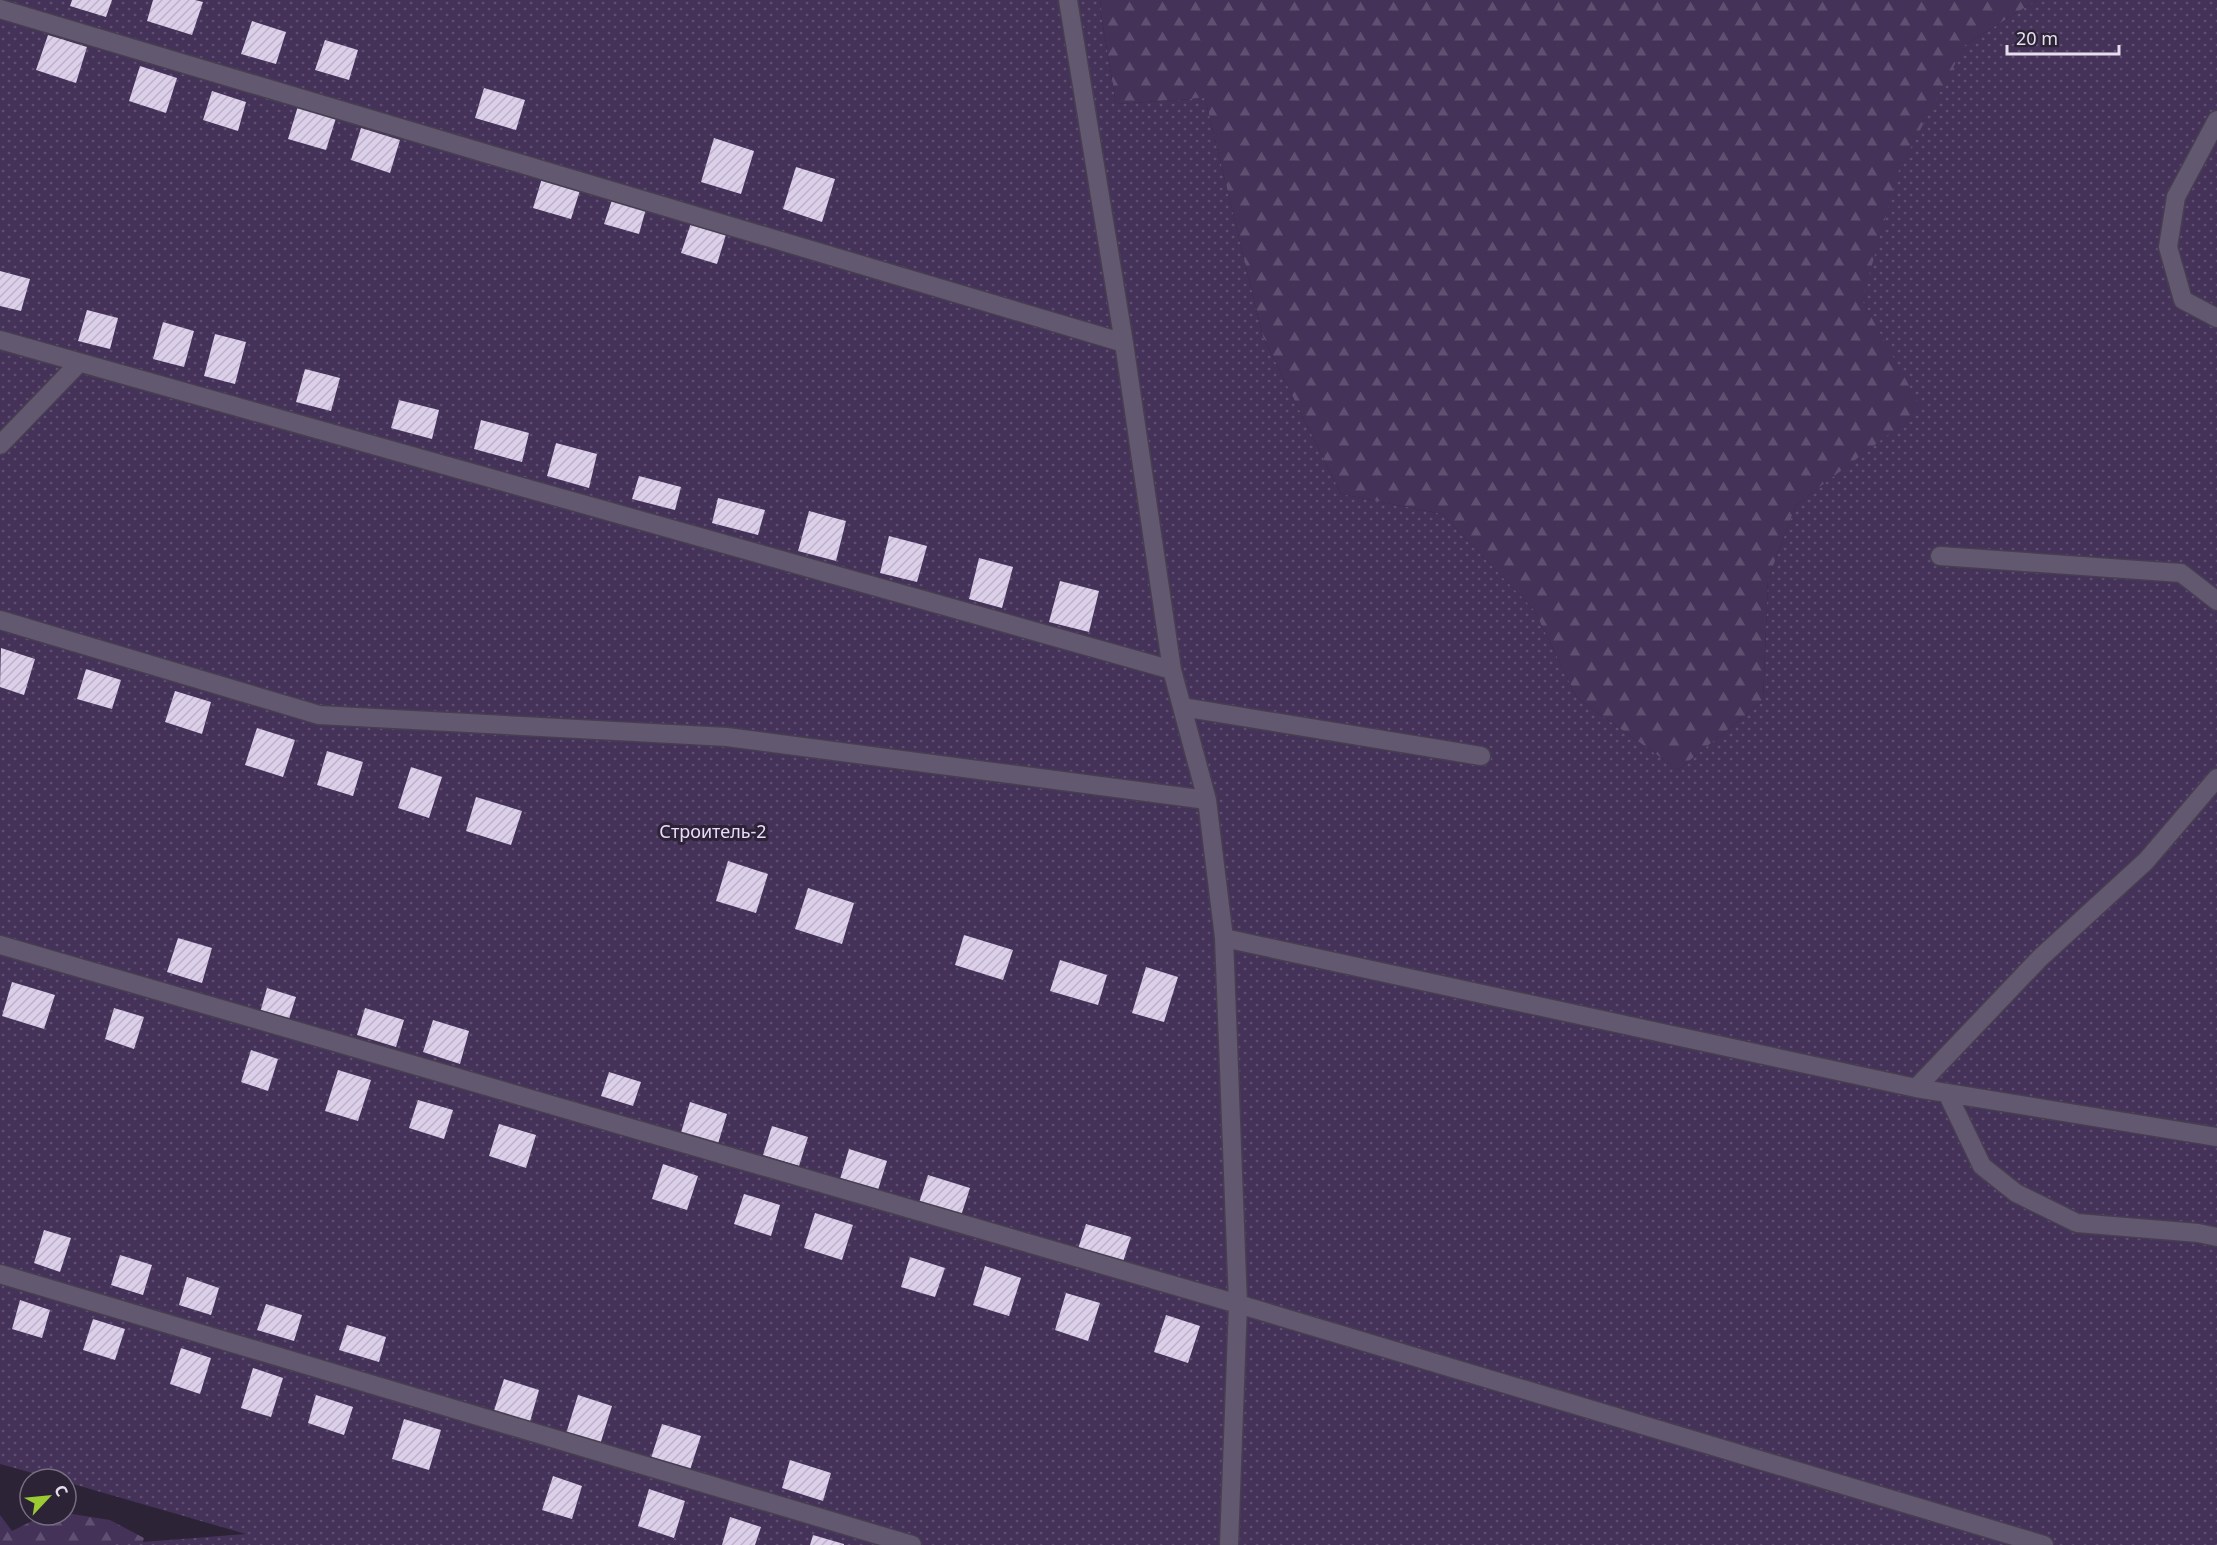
<svg xmlns="http://www.w3.org/2000/svg" width="2217" height="1545" font-family="'Noto Sans',sans-serif">
<defs>
<pattern id="forest-firs" width="22" height="20" patternUnits="userSpaceOnUse" patternTransform="scale(1.5)"><rect width="22" height="20" fill="#453259"/><path d="M5 1l3.5 6h-7zM16 11l3.5 6h-7z" fill="#604f71"/></pattern>
<pattern id="park-dots" width="8" height="8" patternUnits="userSpaceOnUse" patternTransform="scale(1.5)"><rect width="8" height="8" fill="#453259"/><path d="M2 2h.1M6 6h.1" fill="none" stroke="#604f71" stroke-width="1.8" stroke-linecap="round"/></pattern>
<pattern id="building-hatch" width="6" height="6" patternUnits="userSpaceOnUse" patternTransform="scale(1.5)"><rect width="6" height="6" fill="#dbcfea"/><path d="M-1 1l2-2M0 6l6-6M5 7l2-2" fill="none" stroke="#bdb3c9"/></pattern>
</defs>
<rect width="100%" height="100%" fill="#2d2337"/>
<path fill="url(#forest-firs)" d="M1101 0H2037L1965 45 1862 300 1923 409 1796 505 1768 580 1763 701 1678 770 1577 698 1534 610 1442 514 1341 494 1263 337 1205 98 1116 104 1100 8Z
M66 1513 110 1520 144 1538 142 1545H0V1515L12 1531 44 1515H66Z"/>
<path fill="url(#park-dots)" d="M0 0H1101L1100 8 1116 104 1205 98 1263 337 1341 494 1442 514 1534 610 1577 698 1678 770 1763 701 1768 580 1796 505 1922 409 1862 300 1899 170 1965 45 2037 0H2217V1545H104L246 1534 66 1482V1479H54L0 1464Z"/>
<path fill="url(#building-hatch)" d="M72 0H112L106 17 70 6Z
M153 0H195L203 2 192 35 147 21Z
M252 21 286 32 276 64 241 54Z
M48 35 87 47 76 83 36 70Z
M325 40 358 50 349 80 315 70Z
M140 66 177 78 166 113 129 101Z
M484 88 525 100 516 130 475 118Z
M212 91 246 102 238 131 203 120Z
M298 106 336 118 326 150 288 139Z
M361 128 400 140 390 173 351 160Z
M714 138 754 151 741 194 701 182Z
M796 167 835 179 822 222 783 209Z
M543 175 581 187 571 219 533 208Z
M614 194 647 205 639 234 604 224Z
M693 217 728 228 717 264 681 253Z
M0 271 30 279 21 311 0 306Z
M87 310 118 318 110 349 78 341Z
M163 322 194 331 184 367 153 359Z
M215 334 246 342 235 384 204 376Z
M305 369 340 378 331 411 296 402Z
M399 400 439 410 432 439 391 428Z
M481 420 529 433 522 462 474 449Z
M556 443 597 454 589 488 547 476Z
M639 476 681 487 675 510 632 499Z
M718 498 765 510 758 535 712 523Z
M809 511 846 521 836 561 798 551Z
M889 536 927 546 917 582 880 573Z
M979 558 1013 567 1002 608 969 599Z
M1060 581 1099 591 1089 632 1049 622Z
M1 648 35 659 24 695 0 687Z
M86 669 121 680 112 709 77 699Z
M175 691 211 702 202 734 165 722Z
M257 728 295 740 283 777 245 765Z
M327 751 363 762 353 796 317 785Z
M411 767 442 777 429 818 398 808Z
M476 797 522 811 511 845 466 831Z
M728 861 768 874 756 913 716 901Z
M808 888 854 903 842 944 795 929Z
M964 935 1013 950 1003 980 955 965Z
M178 938 212 948 202 983 167 972Z
M1060 960 1107 975 1098 1005 1050 991Z
M1146 967 1178 977 1164 1022 1132 1013Z
M12 982 55 995 44 1029 2 1016Z
M267 988 296 997 287 1025 259 1016Z
M114 1008 144 1017 134 1049 105 1039Z
M365 1008 404 1020 396 1047 357 1035Z
M433 1020 469 1031 460 1064 423 1052Z
M251 1050 278 1059 268 1091 241 1082Z
M338 1070 371 1080 358 1121 325 1111Z
M609 1072 641 1082 633 1106 601 1096Z
M418 1100 453 1110 444 1139 409 1128Z
M690 1102 727 1114 717 1147 680 1136Z
M499 1124 536 1135 526 1168 489 1156Z
M772 1126 808 1137 799 1166 763 1155Z
M849 1149 887 1161 878 1190 840 1179Z
M663 1164 698 1176 687 1210 652 1199Z
M928 1175 970 1188 959 1222 917 1209Z
M744 1194 780 1205 771 1236 734 1224Z
M815 1213 853 1225 842 1260 804 1248Z
M1086 1224 1131 1237 1121 1268 1076 1255Z
M44 1230 71 1238 60 1272 34 1263Z
M120 1255 152 1265 143 1295 111 1285Z
M910 1257 945 1268 935 1297 901 1287Z
M985 1266 1021 1278 1009 1316 973 1305Z
M187 1277 219 1288 211 1315 179 1305Z
M1066 1293 1100 1303 1088 1341 1055 1330Z
M20 1300 50 1310 42 1338 12 1329Z
M266 1304 302 1315 294 1341 257 1330Z
M1166 1315 1200 1326 1188 1363 1154 1352Z
M93 1319 125 1329 115 1360 83 1350Z
M347 1325 386 1337 379 1362 339 1350Z
M181 1348 211 1358 200 1394 170 1384Z
M253 1368 283 1378 271 1417 241 1408Z
M504 1379 539 1390 529 1425 493 1414Z
M316 1395 353 1407 344 1435 308 1423Z
M578 1395 612 1406 599 1448 565 1437Z
M404 1419 441 1430 429 1470 392 1459Z
M662 1424 701 1436 689 1473 650 1461Z
M790 1460 831 1473 823 1501 782 1488Z
M553 1476 582 1486 572 1519 542 1510Z
M649 1489 685 1501 674 1538 638 1526Z
M730 1517 761 1527 755 1545H722Z
M813 1535 844 1544V1545H810Z"/>
<g fill="none" stroke-linecap="round" stroke-linejoin="round">
<g stroke="#473f50" stroke-width="21">
<path id="minor" d="M1068 0 1124 343 1172 670 1207 800 1224 938 1238 1304 1229 1545
M0 9 1124 343
M2217 120 2176 197 2168 247 2183 300 2217 318
M0 340 1172 670
M0 445 79 363
M1940 556 2181 573 2217 601
M0 620 319 715 727 737 1207 800
M1182 707 1481 756
M1224 938 1916 1088 2217 1137
M0 945 1238 1304 2044 1545
M1916 1088 2040 958 2146 861 2217 778
M1947 1093 1982 1166 2016 1193 2077 1223 2198 1233 2217 1237
M0 1274 912 1545"/>
</g>
<use href="#minor" stroke="#62586f" stroke-width="18"/>
</g>
<g text-anchor="middle" stroke-width="6" stroke-linejoin="round" paint-order="stroke">
<g font-size="18" fill="#eadbfd" stroke="#2d2337">
<text x="713" y="838">Строитель-2</text>
</g>
</g>
<g transform="translate(48 1497) rotate(64)"><circle r="28" fill="#2d2337" stroke="#776e80" stroke-width="1.5"/>
<path d="M0-4.5L10 22L0 15L-10 22Z" fill="#9cca32"/>
<text y="-9" font-size="16" font-weight="bold" text-anchor="middle" fill="#e5dfed">С</text>
</g>
<path d="M2007 45v9h112v-9" fill="none" stroke="#e5dfed" stroke-width="3"/>
<text x="2016" y="45" font-size="18" fill="#e5dfed" stroke="#2d2337" stroke-width="4.5" paint-order="stroke">20 m</text>
</svg>
